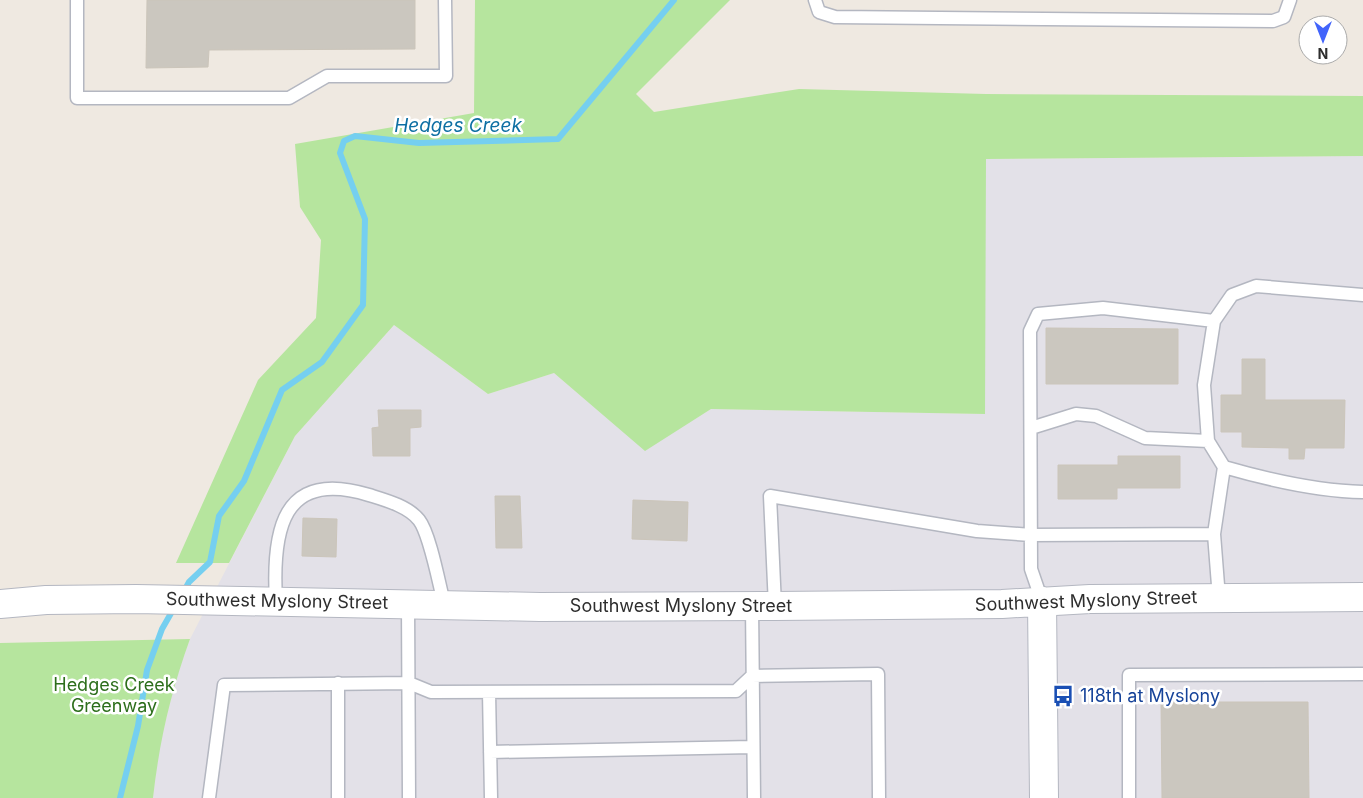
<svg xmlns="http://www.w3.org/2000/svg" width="1363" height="798" font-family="Inter,sans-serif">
<rect width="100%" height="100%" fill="#efe9e1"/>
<path fill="#e3e1e8" d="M1363 156V798H153L158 754 175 681 190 639 295 436 394 325 488 394 554 373 645 450 711 409 985 414V159Z"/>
<path fill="#b6e59e" d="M475 0H730L636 94 654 112 799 89 986 94 1363 96V156L986 159 985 414 711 409 645 451 554 373 488 394 394 325 295 436 229 563H176L258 380 316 318 321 240 300 207 295 144 474 113Z
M190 639C171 691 159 743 153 798H0V643Z"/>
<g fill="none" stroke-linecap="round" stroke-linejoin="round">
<path stroke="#75cff0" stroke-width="6" d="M183 593 189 582 210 562 219 516 244 481 282 390 322 362 363 305 365 219 340 153 344 141 355 136 419 143 558 139 674 0
M120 798 138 726 147 670 162 629 174 608"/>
</g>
<path fill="#cbc7bf" stroke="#cbc5ba" d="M147 0H415V49L209 50 208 67 146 68Z
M1046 328 1178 329V384H1046Z
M1242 359H1265V400H1345L1344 448H1305L1304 459H1289V448L1242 447V432H1221V395H1242Z
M378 410H421V427L410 428V456H373L372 428 379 427Z
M1118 456H1180V488H1117V499H1058V465H1118Z
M495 496H520L522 548H496Z
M633 500 688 502 687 541 632 539Z
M303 518 337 519 336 557 302 556Z
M1161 702H1308L1309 798H1162Z"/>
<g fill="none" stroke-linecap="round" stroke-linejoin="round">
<g stroke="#b4b7c1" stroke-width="15">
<path id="service" d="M77 0V98H289L327 76H446L445 0
M815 0 819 12 835 17 1273 21 1284 17 1290 0
M1031 428 1076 414 1096 416 1145 438 1208 441
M1224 467C1269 480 1316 491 1363 492
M1219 598 1214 534 1224 467 1208 441 1204 385 1214 321 1232 295 1256 286 1363 295
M276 601C272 532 281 468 369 495 385 500 408 506 419 520 430 534 439 584 444 603
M1042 601 1031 569 1030 331 1038 314 1103 308 1214 321
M408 603 409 798
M752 606 754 798
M775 606 770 496 977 531 1031 535 1214 534
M338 683V798
M489 692 491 798
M490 752 753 747
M209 798 224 685 409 683 431 692 736 691 752 676 878 674 879 798
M1129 798V675L1363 674"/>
</g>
<g stroke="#b4b7c1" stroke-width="30">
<path id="tertiary" d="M1042 601 1044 798
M0 604 46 600 136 599 540 607 775 606 1002 604 1090 599 1363 597"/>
</g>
<use href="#service" stroke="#fff" stroke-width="12"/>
<use href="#tertiary" stroke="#fff" stroke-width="28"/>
</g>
<defs>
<g id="bus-bare" transform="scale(1.725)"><path d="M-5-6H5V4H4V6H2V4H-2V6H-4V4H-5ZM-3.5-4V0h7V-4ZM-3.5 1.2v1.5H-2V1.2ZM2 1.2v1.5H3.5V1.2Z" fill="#1a4fb4" stroke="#fff" stroke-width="2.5" paint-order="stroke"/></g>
</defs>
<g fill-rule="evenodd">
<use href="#bus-bare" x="1063" y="696"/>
</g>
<g text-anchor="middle" stroke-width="5" stroke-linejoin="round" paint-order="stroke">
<g font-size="18" fill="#2e2e2e" stroke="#fff">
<text transform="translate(277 601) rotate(1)" y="6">Southwest Myslony Street</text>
<text transform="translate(1086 601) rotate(-2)" y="6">Southwest Myslony Street</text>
<text x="681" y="612">Southwest Myslony Street</text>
</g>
<g font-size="18" fill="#2c6e1b" stroke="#fff">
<text x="114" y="691">Hedges Creek<tspan x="114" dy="21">Greenway</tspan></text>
</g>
<g font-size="18" fill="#164399" stroke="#fff" text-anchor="start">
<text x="1080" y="702">118th at Myslony</text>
</g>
<g font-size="19" font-style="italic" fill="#0d6fa3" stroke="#fff">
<text x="458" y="132">Hedges Creek</text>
</g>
</g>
<g transform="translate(1323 40) rotate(180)"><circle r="24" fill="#ffffff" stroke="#ababab"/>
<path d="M0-4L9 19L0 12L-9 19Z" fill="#4264fb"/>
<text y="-8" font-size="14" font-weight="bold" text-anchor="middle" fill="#2e2e2e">N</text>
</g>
</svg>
